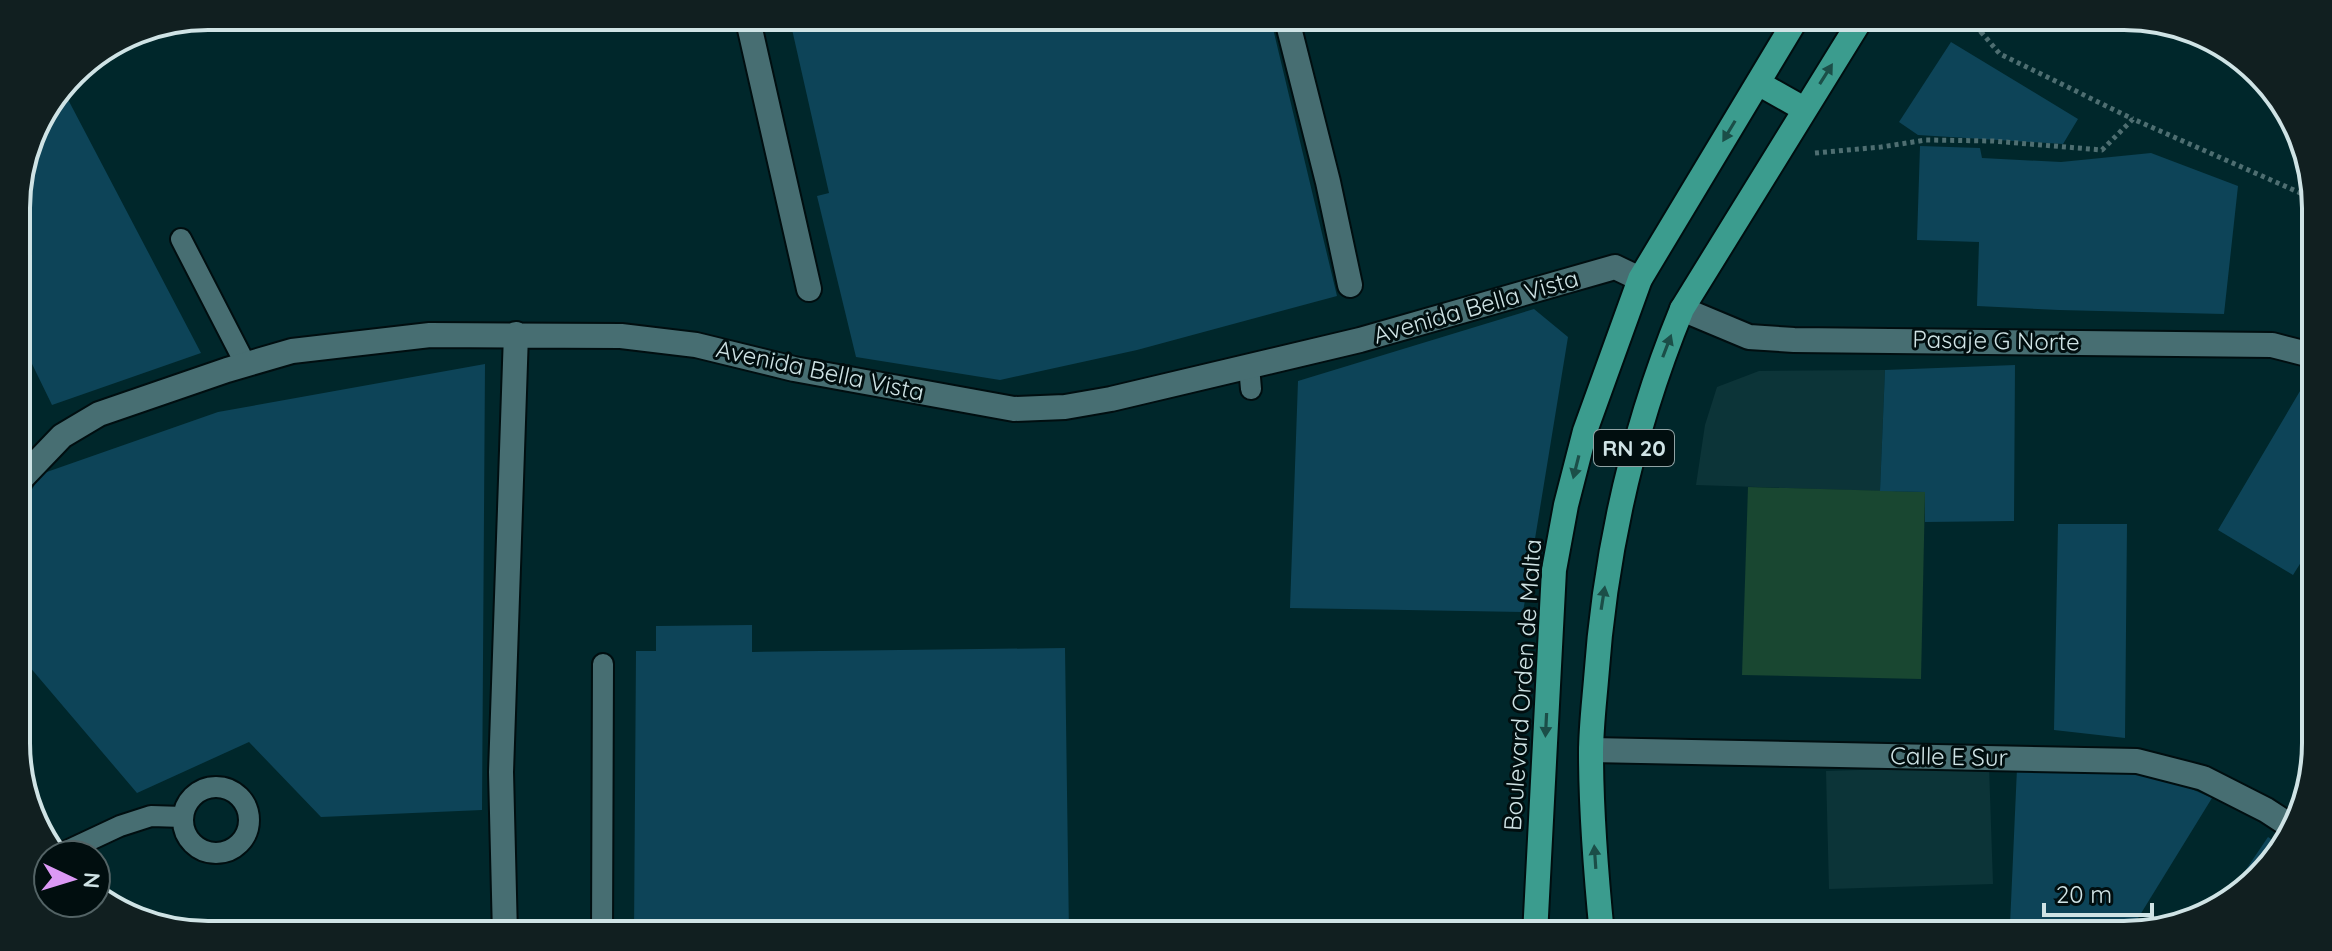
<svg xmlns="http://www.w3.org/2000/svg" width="2332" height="951" font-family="Quicksand,sans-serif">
<rect width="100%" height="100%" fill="#00272b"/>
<path fill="#0c3438" d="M1885 370 1880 491 1696 485 1705 425 1717 387 1759 371Z
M1989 766 1993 884 1829 889 1826 771Z"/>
<path fill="#194731" d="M1748 487 1925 492 1921 679 1742 675Z"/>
<path fill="#0d4458" d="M789 16H1270L1337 296 1137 350 1000 380 856 357 817 196 829 193Z
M1951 42 2078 119 2063 144 1918 135 1899 122Z
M62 88 201 353 52 405 17 333 16 195 36 124Z
M1920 146 1980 148 1982 158 2061 162 2151 153 2238 186 2224 314 2059 310 1977 306 1979 242 1917 240Z
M1534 309 1568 337 1523 612 1290 608 1298 381Z
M485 364 482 810 321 817 249 742 137 793 17 652V515L41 474 218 412Z
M2015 365 2014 521 1925 522V492L1880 491 1885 370Z
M2303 386 2315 393V540L2293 575 2218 530Z
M2058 524H2127L2125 738 2054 730Z
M752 625V652L1065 648 1069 935H634L636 651H656V626Z
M2017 768 2153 772 2212 798 2132 928 2078 920 2010 925Z
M2268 837 2279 844 2231 902 2222 905Z
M1719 929H1816V935H1723Z"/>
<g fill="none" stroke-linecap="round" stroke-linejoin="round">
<g stroke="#000e10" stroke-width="24">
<path id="lane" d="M181 239 246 365
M1249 366 1251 389
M183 820a33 33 0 1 1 66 0a33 33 0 1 1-66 0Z
M58 855 120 826 151 816 183 817
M602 935 603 664"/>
</g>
<g stroke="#000e10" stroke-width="28">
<path id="street" d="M747 16 809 289
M1286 16 1328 182 1350 285
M1682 309 1749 337 1794 340 2272 345 2315 356
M17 483 62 436 99 414 227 370 292 351 430 335 621 336 696 345 794 369 1014 409 1065 407 1111 399 1360 340 1615 267 1640 279
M1591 750 2137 761 2203 778 2266 810 2292 827
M505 935 501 772 516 334"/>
</g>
<g stroke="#000e10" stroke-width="28">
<path id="highway" d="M1758 83 1804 109
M1535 935 1554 570 1566 505 1585 431 1640 279 1798 16
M1602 935C1596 874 1591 814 1591 753 1591 729 1594 704 1596 680 1605 552 1633 428 1682 309L1863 16"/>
</g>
<path stroke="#4e6e71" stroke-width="5" stroke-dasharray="4 4" stroke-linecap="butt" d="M1983 16 1981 32 2000 54 2133 119
M1815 153 1881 147 1926 140 1993 141 2102 150 2133 119 2314 199"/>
<use href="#lane" stroke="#476e72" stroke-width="20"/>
<use href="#street" stroke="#476e72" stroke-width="24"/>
<use href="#highway" stroke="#3b9c8e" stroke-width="24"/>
</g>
<defs><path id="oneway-solid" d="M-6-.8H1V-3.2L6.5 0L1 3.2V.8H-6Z" transform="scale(2)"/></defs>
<g fill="#1b4e48">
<use href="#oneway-solid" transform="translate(1826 74) rotate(-58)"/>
<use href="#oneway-solid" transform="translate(1729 131) rotate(121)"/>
<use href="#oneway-solid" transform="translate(1667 346) rotate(-69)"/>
<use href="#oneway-solid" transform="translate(1576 467) rotate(104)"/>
<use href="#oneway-solid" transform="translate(1603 598) rotate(-81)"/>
<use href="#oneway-solid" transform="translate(1546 725) rotate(93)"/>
<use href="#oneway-solid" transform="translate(1595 857) rotate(-94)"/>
</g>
<g text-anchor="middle" stroke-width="6" stroke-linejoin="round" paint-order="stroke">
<rect fill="#010e0f" stroke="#91a3a5" stroke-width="2" x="1594" y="430" width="80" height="36" rx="6"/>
<g font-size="22" font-weight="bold" fill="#cfe3e5">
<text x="1634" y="456">RN 20</text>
</g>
<g font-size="24" fill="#cfe3e5" stroke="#010e0f">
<text transform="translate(1476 307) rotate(-16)" y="8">Avenida Bella Vista</text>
<text transform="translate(1996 341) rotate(1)" y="8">Pasaje G Norte</text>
<text transform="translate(820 371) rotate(12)" y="8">Avenida Bella Vista</text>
<text transform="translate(1523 685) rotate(-86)" y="8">Boulevard Orden de Malta</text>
<text transform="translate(1949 757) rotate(1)" y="8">Calle E Sur</text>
</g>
</g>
<path d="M0 0H2332V951H0ZM208 30H2124A178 178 0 0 1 2302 208V743A178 178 0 0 1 2124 921H208A178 178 0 0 1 30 743V208A178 178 0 0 1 208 30Z" fill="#111f20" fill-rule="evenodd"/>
<path fill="none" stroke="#cfe3e5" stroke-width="4" d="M208 30H2124A178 178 0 0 1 2302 208V743A178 178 0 0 1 2124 921H208A178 178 0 0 1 30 743V208A178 178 0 0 1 208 30Z"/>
<g transform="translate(72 879) rotate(94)"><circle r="38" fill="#010e0f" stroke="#536365" stroke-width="2"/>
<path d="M0-6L14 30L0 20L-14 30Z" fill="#dc99f5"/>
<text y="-12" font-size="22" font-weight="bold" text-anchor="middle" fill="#cfe3e5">N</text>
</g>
<path d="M2044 903v12h108v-12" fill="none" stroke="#cfe3e5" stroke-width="4"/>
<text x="2056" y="903" font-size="24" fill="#cfe3e5" stroke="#010e0f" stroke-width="6" paint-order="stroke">20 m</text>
</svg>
